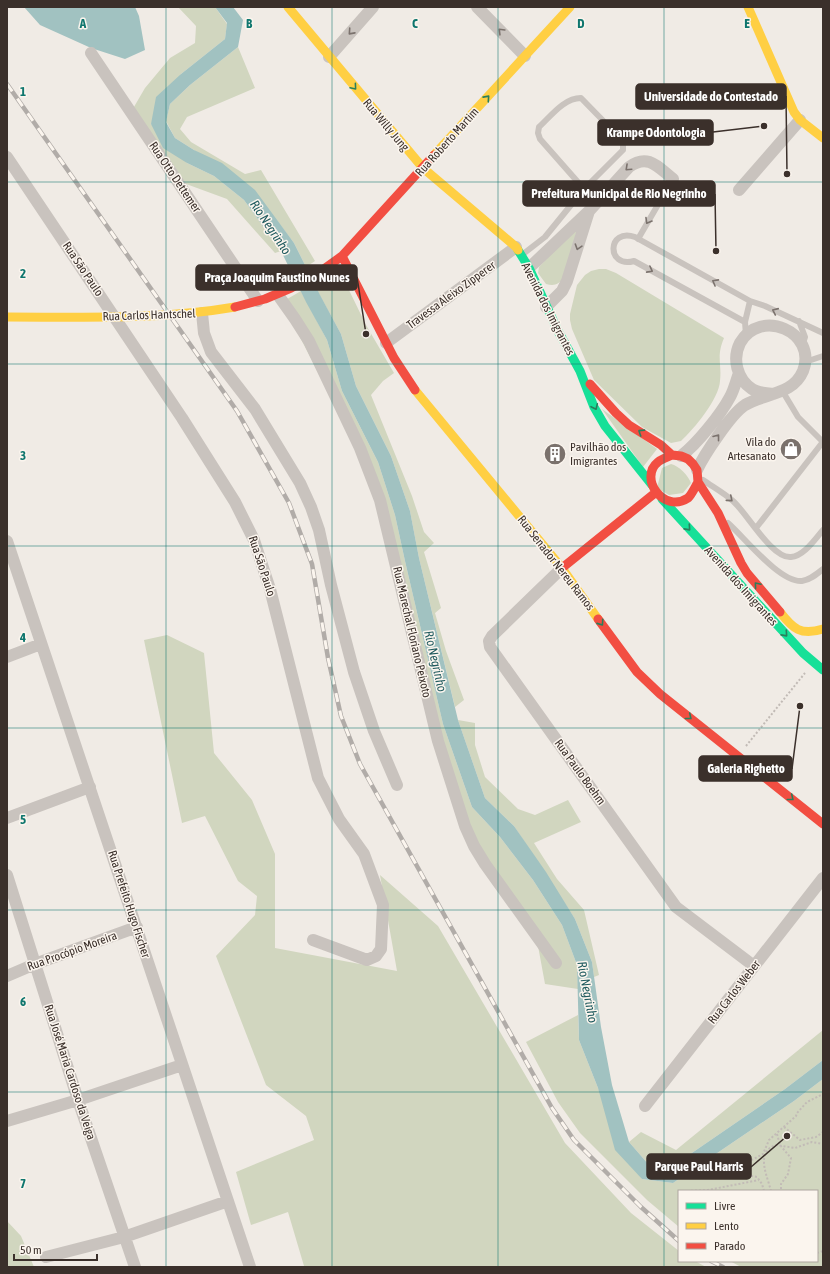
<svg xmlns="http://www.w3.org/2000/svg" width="830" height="1274" font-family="'Asap Condensed',sans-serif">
<rect width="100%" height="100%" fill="#f0ebe5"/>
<path fill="#d1d6bf" d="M178 7H215L227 24 225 39 181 74 151 124 187 163 214 176 244 200 281 251 275 253 227 199 178 181 131 112 145 88 170 58 195 43 196 26Z
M238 47 255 88 187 117 180 129 191 142 245 174 261 170 315 261 306 267 294 243 274 217 194 150 175 138 166 121 170 104 190 85Z
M579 223 564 278C558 285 554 286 546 284L538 273 539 267Z
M599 269H606L616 273 724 338C716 357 722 363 720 381 719 399 694 429 681 441L671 443 642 427 594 380 572 329 570 320V314L577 285 585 275 591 271Z
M336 275 347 286 366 325 394 373 383 381 371 395 412 496 424 532 434 543 424 552 441 608 435 613 446 651 464 700 455 707 419 558 410 511 391 456 356 386 341 334 313 283Z
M301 291 327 340 342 391 378 462 395 515 405 561 443 724 472 807 500 837 533 880 562 925 577 965 578 989 545 984 536 935 465 826 371 476 282 302Z
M602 409 657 449 643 467Z
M671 464C679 466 688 475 691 483L683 493 669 495 657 488 662 468Z
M167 635 204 653 214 753 252 800 275 854V948L397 971 380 875 438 926 565 1143 631 1213 679 1251V1261H695L706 1267H300L304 1266 288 1212 251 1225 236 1172 314 1140 306 1116 266 1085 216 956 255 915 257 896 238 881 205 816 182 823 144 640Z
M458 720 475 723V745L485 777 518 809 535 815 568 800 581 822 534 843 557 879 584 910 599 975 594 977 592 962 575 919 514 826 485 798Z
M578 1015 579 1040 598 1088 642 1179 673 1183 794 1101 823 1079V1267H741L730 1261H817V1191H679V1227L647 1200 580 1133 558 1102 526 1042Z
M823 1030V1060L785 1089 670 1168 649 1165 629 1142 641 1132 676 1150Z
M7 1221 21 1236 34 1267H7Z"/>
<path fill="#a1c2c1" d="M24 7H135L139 16 145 50 125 59 91 48 40 25Z
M215 7H233L243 20 238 47 190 85 170 104 166 122 175 138 194 150 222 163 255 190 294 243 320 295 341 334 356 386 391 456 410 511 419 558 458 720 485 798 514 826 546 872 575 919 592 962 601 1027 612 1085 629 1142 649 1165 670 1168 785 1089 823 1060V1079L794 1101 673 1183 642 1179 615 1150 598 1088 579 1040 577 965 562 925 533 880 500 837 472 807 443 724 405 561 395 515 378 462 342 391 327 340 306 302 281 251 244 200 214 176 187 163 163 148 151 124 156 97 181 74 225 39 227 23Z"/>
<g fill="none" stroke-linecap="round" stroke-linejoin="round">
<path stroke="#c2bbb6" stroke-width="2" stroke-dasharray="2 2" stroke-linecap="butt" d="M746 746 805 673
M784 1127 800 1140 816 1137 823 1132
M777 1134 780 1145 791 1158 788 1174 781 1184V1191
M687 1191 708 1190 759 1180
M764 1191 762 1184 757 1177 720 1170V1168L746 1163 763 1154 769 1140 796 1116 797 1113 807 1102 823 1094
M771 1191C767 1175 755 1152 776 1145L795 1148 812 1142 823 1144
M817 1253 823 1251"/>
<path stroke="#c9c3be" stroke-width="6" d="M638 239 673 179
M523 254 545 237 584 189 623 150V145L621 139 581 98C564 98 551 116 539 127L538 133 540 139 584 189
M799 321 805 337 802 346
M745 322 634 261C606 269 607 227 635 237L750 301 765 306 823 333
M746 335 745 322 750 301
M805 360H811L823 356
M783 392 798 417 823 442
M703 480C713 487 724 493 733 501 747 513 772 559 791 557 804 556 815 539 823 530
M728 523C745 538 780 583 802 581 810 580 817 574 823 569
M756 528 822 443"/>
<path stroke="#c9c3be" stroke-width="12" d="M477 7 525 56
M91 53 258 301
M329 57 373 7
M7 157 182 418 235 502 254 540 270 589 318 778 339 819 364 854 383 905 381 949 376 956 367 960 313 940
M739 190 800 120
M529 268 590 210 629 167C648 153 658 167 673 179
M278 295 295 319 309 341 360 448 380 500 438 741 465 826 474 846 485 864 556 963
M546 307 562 291 567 281 589 211
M202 313 204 333 211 352 255 409 300 483 311 507 319 530 331 585 354 672 374 731 397 785
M386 343 516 247
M681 456C697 444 721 414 730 397 734 390 736 381 739 373
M697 470C704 455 731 414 745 405 765 393 793 395 803 371 818 332 760 307 740 343 732 359 737 379 752 389 758 393 766 393 773 394
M7 541 250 1267
M562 568 492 636 489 641 490 647 676 907 754 966
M7 657 41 644
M7 818 90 787
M7 875 78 1100 135 1267
M7 976 35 964 137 927
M645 1106 823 878
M7 1121 78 1100 182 1065
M46 1257 124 1237 228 1201"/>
<path stroke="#16e098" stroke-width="9" d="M518 250 529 268 557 329 580 371 594 407 605 426 652 485
M662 499 803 653 823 670"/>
<path stroke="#ffcf43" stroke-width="9" d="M288 7 423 168 516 247 518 250
M748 7 794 112 800 120 823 138
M434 155 570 7
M7 317C83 317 160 320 235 307
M415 390 562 568 598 619
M780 612C793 629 801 636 823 629"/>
<path stroke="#f24e42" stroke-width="9" d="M342 256 394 358 415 390
M235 307 265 299 291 288 317 274 342 256 434 155
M590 384 616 413 629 425 661 445 672 455 681 456 688 459 693 464 697 470 698 482 718 513 741 563 747 573 780 612
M672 455C668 457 662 459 658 462 638 478 664 514 688 498 692 494 695 487 698 482
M562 568 655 493
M598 619 637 672 660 694 823 824"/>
<g stroke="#b1aca8" stroke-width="4.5">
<path id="rail" d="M7 84 237 411 289 503 312 564 328 658 341 716 360 764 552 1108 574 1140 641 1207 679 1241
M711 1261 723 1267"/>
</g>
<use href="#rail" stroke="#fbf5ee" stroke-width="3" stroke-dasharray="9" stroke-linecap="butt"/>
</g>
<defs><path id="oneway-chevron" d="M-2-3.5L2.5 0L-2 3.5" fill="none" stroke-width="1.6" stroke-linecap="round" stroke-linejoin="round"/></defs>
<g stroke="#7b726d">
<use href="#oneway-chevron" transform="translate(501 31) rotate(-135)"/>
<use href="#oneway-chevron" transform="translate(351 32) rotate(132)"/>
<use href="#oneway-chevron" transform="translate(628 168) rotate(137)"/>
<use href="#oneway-chevron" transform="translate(648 221) rotate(120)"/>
<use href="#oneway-chevron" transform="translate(578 247) rotate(108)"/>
<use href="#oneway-chevron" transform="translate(650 270) rotate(28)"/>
<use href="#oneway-chevron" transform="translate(715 282) rotate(-151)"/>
<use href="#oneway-chevron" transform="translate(775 311) rotate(-156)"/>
<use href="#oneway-chevron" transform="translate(717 437) rotate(-52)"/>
<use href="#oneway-chevron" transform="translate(730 499) rotate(40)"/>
</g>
<g stroke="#2a7f5c">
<use href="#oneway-chevron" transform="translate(354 87) rotate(50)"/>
<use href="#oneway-chevron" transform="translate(487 98) rotate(-48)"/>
<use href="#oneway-chevron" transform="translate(595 407) rotate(65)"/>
<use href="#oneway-chevron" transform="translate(641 432) rotate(-147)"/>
<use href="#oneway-chevron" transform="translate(688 528) rotate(48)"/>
<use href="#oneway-chevron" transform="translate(757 585) rotate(-130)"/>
<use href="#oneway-chevron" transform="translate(601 623) rotate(55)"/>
<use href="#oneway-chevron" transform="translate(785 634) rotate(48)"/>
<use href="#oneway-chevron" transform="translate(689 717) rotate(39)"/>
<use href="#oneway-chevron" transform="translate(791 798) rotate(39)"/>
</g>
<path fill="none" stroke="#0f766e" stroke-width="1" stroke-opacity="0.55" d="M166 7V1267M332 7V1267M498 7V1267M664 7V1267M7 182H823M7 364H823M7 546H823M7 728H823M7 910H823M7 1092H823"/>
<defs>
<g id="shop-disc" transform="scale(1.15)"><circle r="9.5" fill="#7a716c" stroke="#fbf5ee"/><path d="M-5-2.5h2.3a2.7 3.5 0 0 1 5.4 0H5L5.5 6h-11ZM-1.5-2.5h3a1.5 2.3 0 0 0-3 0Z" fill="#fff"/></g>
<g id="building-disc" transform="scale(1.15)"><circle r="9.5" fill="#7a716c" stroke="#fbf5ee"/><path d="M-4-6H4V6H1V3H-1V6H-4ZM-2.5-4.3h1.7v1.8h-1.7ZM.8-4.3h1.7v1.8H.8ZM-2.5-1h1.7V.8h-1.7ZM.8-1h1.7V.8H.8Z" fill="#fff"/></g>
</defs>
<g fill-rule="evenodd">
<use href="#shop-disc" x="791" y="449"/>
<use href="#building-disc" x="555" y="454"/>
</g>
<g text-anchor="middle" stroke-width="3" stroke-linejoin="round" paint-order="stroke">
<g font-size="12" fill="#3b302b" stroke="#fbf5ee">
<text transform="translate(386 125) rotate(50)" y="4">Rua Willy Jung</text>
<text transform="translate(447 142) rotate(-48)" y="4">Rua Roberto Martim</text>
<text transform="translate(175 177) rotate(56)" y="4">Rua Otto Dettemer</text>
<text transform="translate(83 269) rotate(56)" y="4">Rua São Paulo</text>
<text transform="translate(451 295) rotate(-36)" y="4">Travessa Aleixo Zipperer</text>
<text transform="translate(548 309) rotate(63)" y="4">Avenida dos Imigrantes</text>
<text transform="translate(149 315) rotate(-2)" y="4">Rua Carlos Hantschel</text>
<text transform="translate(556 563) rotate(52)" y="4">Rua Senador Nereu Ramos</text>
<text transform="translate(262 566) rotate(72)" y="4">Rua São Paulo</text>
<text transform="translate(741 586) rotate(48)" y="4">Avenida dos Imigrantes</text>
<text transform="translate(412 632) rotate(77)" y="4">Rua Marechal Floriano Peixoto</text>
<text transform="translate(580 772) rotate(54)" y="4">Rua Paulo Boehm</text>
<text transform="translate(129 904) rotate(72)" y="4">Rua Prefeito Hugo Fischer</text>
<text transform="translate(72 951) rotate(-20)" y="4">Rua Procópio Moreira</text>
<text transform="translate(734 992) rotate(-52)" y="4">Rua Carlos Weber</text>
<text transform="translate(70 1072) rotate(72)" y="4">Rua José Maria Cardoso da Veiga</text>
</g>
<g font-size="12" fill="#3b302b" stroke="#fbf5ee" text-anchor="end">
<text x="776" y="446">Vila do<tspan x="776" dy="14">Artesanato</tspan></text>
<text x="570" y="451" text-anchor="start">Pavilhão dos<tspan x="570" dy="14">Imigrantes</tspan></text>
</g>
<g font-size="13" font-style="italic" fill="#1f5a5e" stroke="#fbf5ee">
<text transform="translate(271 227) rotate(56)" y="5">Rio Negrinho</text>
<text transform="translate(436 661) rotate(77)" y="5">Rio Negrinho</text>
<text transform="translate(588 992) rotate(79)" y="5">Rio Negrinho</text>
</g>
</g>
<g font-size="13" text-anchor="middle" font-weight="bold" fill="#0f766e" stroke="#fbf5ee" stroke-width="3" stroke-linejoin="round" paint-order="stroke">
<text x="83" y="28">A</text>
<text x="249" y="28">B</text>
<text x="415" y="28">C</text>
<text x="581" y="28">D</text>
<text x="747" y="28">E</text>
<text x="23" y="96">1</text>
<text x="23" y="278">2</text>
<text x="23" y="460">3</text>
<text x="23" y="642">4</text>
<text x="23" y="824">5</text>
<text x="23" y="1006">6</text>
<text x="23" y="1188">7</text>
</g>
<path fill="none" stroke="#3b302b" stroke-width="1.5" d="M787 174L786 96M764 126L713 132M716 251L715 194M366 334L357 277M800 706L792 769M787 1136L751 1167"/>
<g fill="#3b302b" stroke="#fbf5ee" stroke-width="1.5">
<circle cx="787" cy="174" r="4"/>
<circle cx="764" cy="126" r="4"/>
<circle cx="716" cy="251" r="4"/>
<circle cx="366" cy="334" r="4"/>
<circle cx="800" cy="706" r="4"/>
<circle cx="787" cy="1136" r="4"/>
</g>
<g fill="#3b302b" stroke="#3b302b" stroke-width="1.5">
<rect x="636" y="84" width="150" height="25" rx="4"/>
<rect x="598" y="120" width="115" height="25" rx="4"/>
<rect x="523" y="181" width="192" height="25" rx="4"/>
<rect x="196" y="265" width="161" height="25" rx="4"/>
<rect x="699" y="756" width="93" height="25" rx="4"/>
<rect x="647" y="1154" width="104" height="25" rx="4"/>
</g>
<g font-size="13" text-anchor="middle" font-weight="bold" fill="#fff">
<text x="711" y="101">Universidade do Contestado</text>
<text x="656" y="137">Krampe Odontologia</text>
<text x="619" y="198">Prefeitura Municipal de Rio Negrinho</text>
<text x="277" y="282">Praça Joaquim Faustino Nunes</text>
<text x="746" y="773">Galeria Righetto</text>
<text x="699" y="1171">Parque Paul Harris</text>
</g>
<rect width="830" height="1274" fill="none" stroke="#3b302b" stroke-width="16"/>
<rect x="678" y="1190" width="140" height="72" fill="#fbf5ee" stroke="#aea6a0"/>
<rect x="686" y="1203" width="20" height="6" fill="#16e098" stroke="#aea6a0"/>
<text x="714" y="1210" font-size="12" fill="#3b302b">Livre</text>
<rect x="686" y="1223" width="20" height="6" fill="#ffcf43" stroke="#aea6a0"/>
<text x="714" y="1230" font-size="12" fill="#3b302b">Lento</text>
<rect x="686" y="1243" width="20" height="6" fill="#f24e42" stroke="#aea6a0"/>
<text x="714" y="1250" font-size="12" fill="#3b302b">Parado</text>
<path d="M14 1254v6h83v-6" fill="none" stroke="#3b302b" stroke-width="2"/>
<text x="20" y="1254" font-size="12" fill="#3b302b" stroke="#fbf5ee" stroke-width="3" paint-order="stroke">50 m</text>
</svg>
